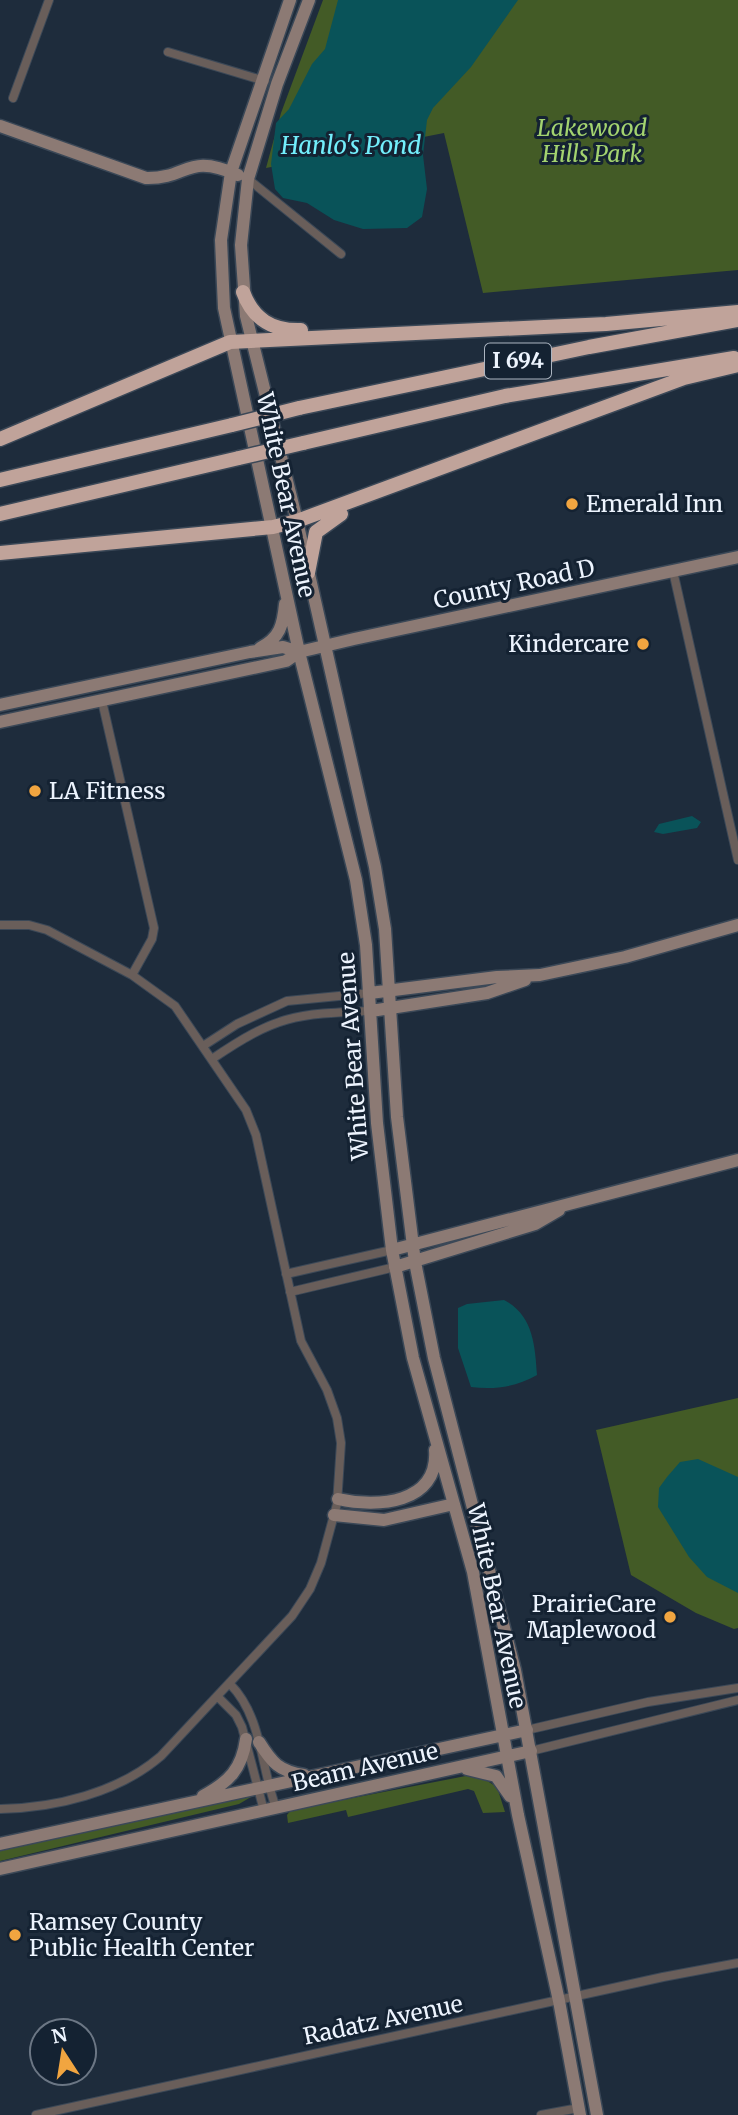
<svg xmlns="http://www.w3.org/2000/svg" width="738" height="2115" font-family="Merriweather,serif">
<rect width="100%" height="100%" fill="#1e2c3c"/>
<path fill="#435b26" d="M323 0H738V270L483 293 444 133 266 168 281 113Z
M738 1398V1628L734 1629 696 1613 631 1575 596 1430Z
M476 1774 497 1787 505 1812 483 1813 474 1791 468 1789 348 1817 346 1810 288 1823 287 1815 291 1810Z
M240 1797H251L239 1804 0 1861V1850Z"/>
<path fill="#095359" d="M338 0H518L471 67 433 108 427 120 423 155 427 189 422 217 407 228 363 229 334 220 307 203 283 198 275 189 271 164 276 123 289 109 312 64 325 49Z
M692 816 701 822 697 828 663 834 654 832 659 824Z
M504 1300C533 1315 535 1345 537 1375 516 1387 495 1390 471 1387L458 1348V1308L467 1304Z
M698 1459 738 1477V1593L707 1577 689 1557 658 1507 659 1488 667 1477 680 1462Z"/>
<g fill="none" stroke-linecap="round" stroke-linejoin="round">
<g stroke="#3b4857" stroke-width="10">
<path id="street" d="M168 52 265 81
M13 98 49 0
M248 179 341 254
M673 571 738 860
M102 701 154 928 152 939 132 975
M0 925H29L47 930 132 975 175 1006 246 1110 256 1135 301 1341 327 1390 337 1418 341 1443 337 1504 321 1563 310 1589 292 1616 161 1756C118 1793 55 1808 0 1809
M203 1046 237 1024 287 1001 370 993
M212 1059C277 1015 294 1014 371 1011
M286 1274 392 1250
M290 1292 395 1267
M230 1684C262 1716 261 1768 276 1808
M218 1697 236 1715 242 1727 264 1811
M527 1730 648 1702 738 1688
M531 1751 738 1700
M36 2115 663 1977 738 1963
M541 2115 579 2108"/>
</g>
<g stroke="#3b4857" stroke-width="15">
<path id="secondary" d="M290 0 231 172 221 240 224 308 299 652 356 880 366 945 377 1123 392 1250 413 1358 473 1572 518 1815 559 2001 580 2115
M309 0 277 84 248 179 241 245 246 316 297 521 375 867 385 929 397 1117 415 1262 434 1358 515 1670 597 2115
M0 126 146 178C189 179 186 152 238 175
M260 648C280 638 283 625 285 604
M0 705 250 652 283 647 299 652
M0 722 286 661 299 652 354 639 738 557
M370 993 497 977 540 975 625 957 738 925
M371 1011 487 993 525 980
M392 1250 738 1160
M395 1267 535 1224 559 1210
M338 1499C377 1508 439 1504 435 1450
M334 1515 384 1520 454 1504
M259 1742C272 1763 279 1771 304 1775
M467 1769 496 1776 510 1796
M203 1796C229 1782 242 1769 246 1739
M0 1844 527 1730
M0 1869 531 1751"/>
</g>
<g stroke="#3b4857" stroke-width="17">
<path id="highway" d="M243 292C253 319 272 331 301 330
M299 408 589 347 737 320
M0 439 230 342 606 324 738 312
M303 443 505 396 734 358
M0 480 232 425
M0 514 239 458
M0 553 273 527 297 521 684 378 738 365
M308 573 316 532 341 514"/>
</g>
<use href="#street" stroke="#695e5a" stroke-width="8"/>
<use href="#secondary" stroke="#8c7a74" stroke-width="12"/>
<use href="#highway" stroke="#c0a39a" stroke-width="14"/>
<g stroke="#3b4857" stroke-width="17" stroke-linecap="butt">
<path id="highway-bridge" d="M232 425 299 408
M239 458 303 443"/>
</g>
<use href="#highway-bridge" stroke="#c0a39a" stroke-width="14"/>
</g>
<g fill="#f1a540" stroke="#142232" stroke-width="2.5">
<circle cx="572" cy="504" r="7"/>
<circle cx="643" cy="644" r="7"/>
<circle cx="35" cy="791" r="7"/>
<circle cx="670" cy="1617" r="7"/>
<circle cx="15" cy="1935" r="7"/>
</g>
<g text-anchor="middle" stroke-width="6" stroke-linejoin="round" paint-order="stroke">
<rect fill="#142232" stroke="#acb5c1" stroke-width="2" x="485" y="343.5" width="66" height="35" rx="5"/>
<g font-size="21" font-weight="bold" fill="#edf4fe">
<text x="518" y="368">I 694</text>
</g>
<g font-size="23" font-style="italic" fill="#a3d36f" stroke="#142232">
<text x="592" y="136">Lakewood<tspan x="592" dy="26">Hills Park</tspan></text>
</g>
<g font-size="23" fill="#edf4fe" stroke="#142232">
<text transform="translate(286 495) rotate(78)" y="8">White Bear Avenue</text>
<text transform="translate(514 584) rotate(-12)" y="8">County Road D</text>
<text transform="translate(353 1056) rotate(-94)" y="8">White Bear Avenue</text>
<text transform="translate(497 1606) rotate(78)" y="8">White Bear Avenue</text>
<text transform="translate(365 1767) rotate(-13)" y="8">Beam Avenue</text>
<text transform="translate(383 2020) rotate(-12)" y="8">Radatz Avenue</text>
</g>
<g font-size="23" fill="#edf4fe" stroke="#142232" text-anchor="start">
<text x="586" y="512">Emerald Inn</text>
<text x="629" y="652" text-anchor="end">Kindercare</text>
<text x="49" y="799">LA Fitness</text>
<text x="656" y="1612" text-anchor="end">PrairieCare<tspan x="656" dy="26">Maplewood</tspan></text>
<text x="29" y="1930">Ramsey County<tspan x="29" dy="26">Public Health Center</tspan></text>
</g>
<g font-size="24" font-style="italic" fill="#72eefb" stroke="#142232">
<text x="351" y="154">Hanlo's Pond</text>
</g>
</g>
<g transform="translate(63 2052) rotate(348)"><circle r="33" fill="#142232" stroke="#6b7684" stroke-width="2"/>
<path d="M0-5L12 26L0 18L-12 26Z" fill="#f1a540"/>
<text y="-10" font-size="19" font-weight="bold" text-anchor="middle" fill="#edf4fe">N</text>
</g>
</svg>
